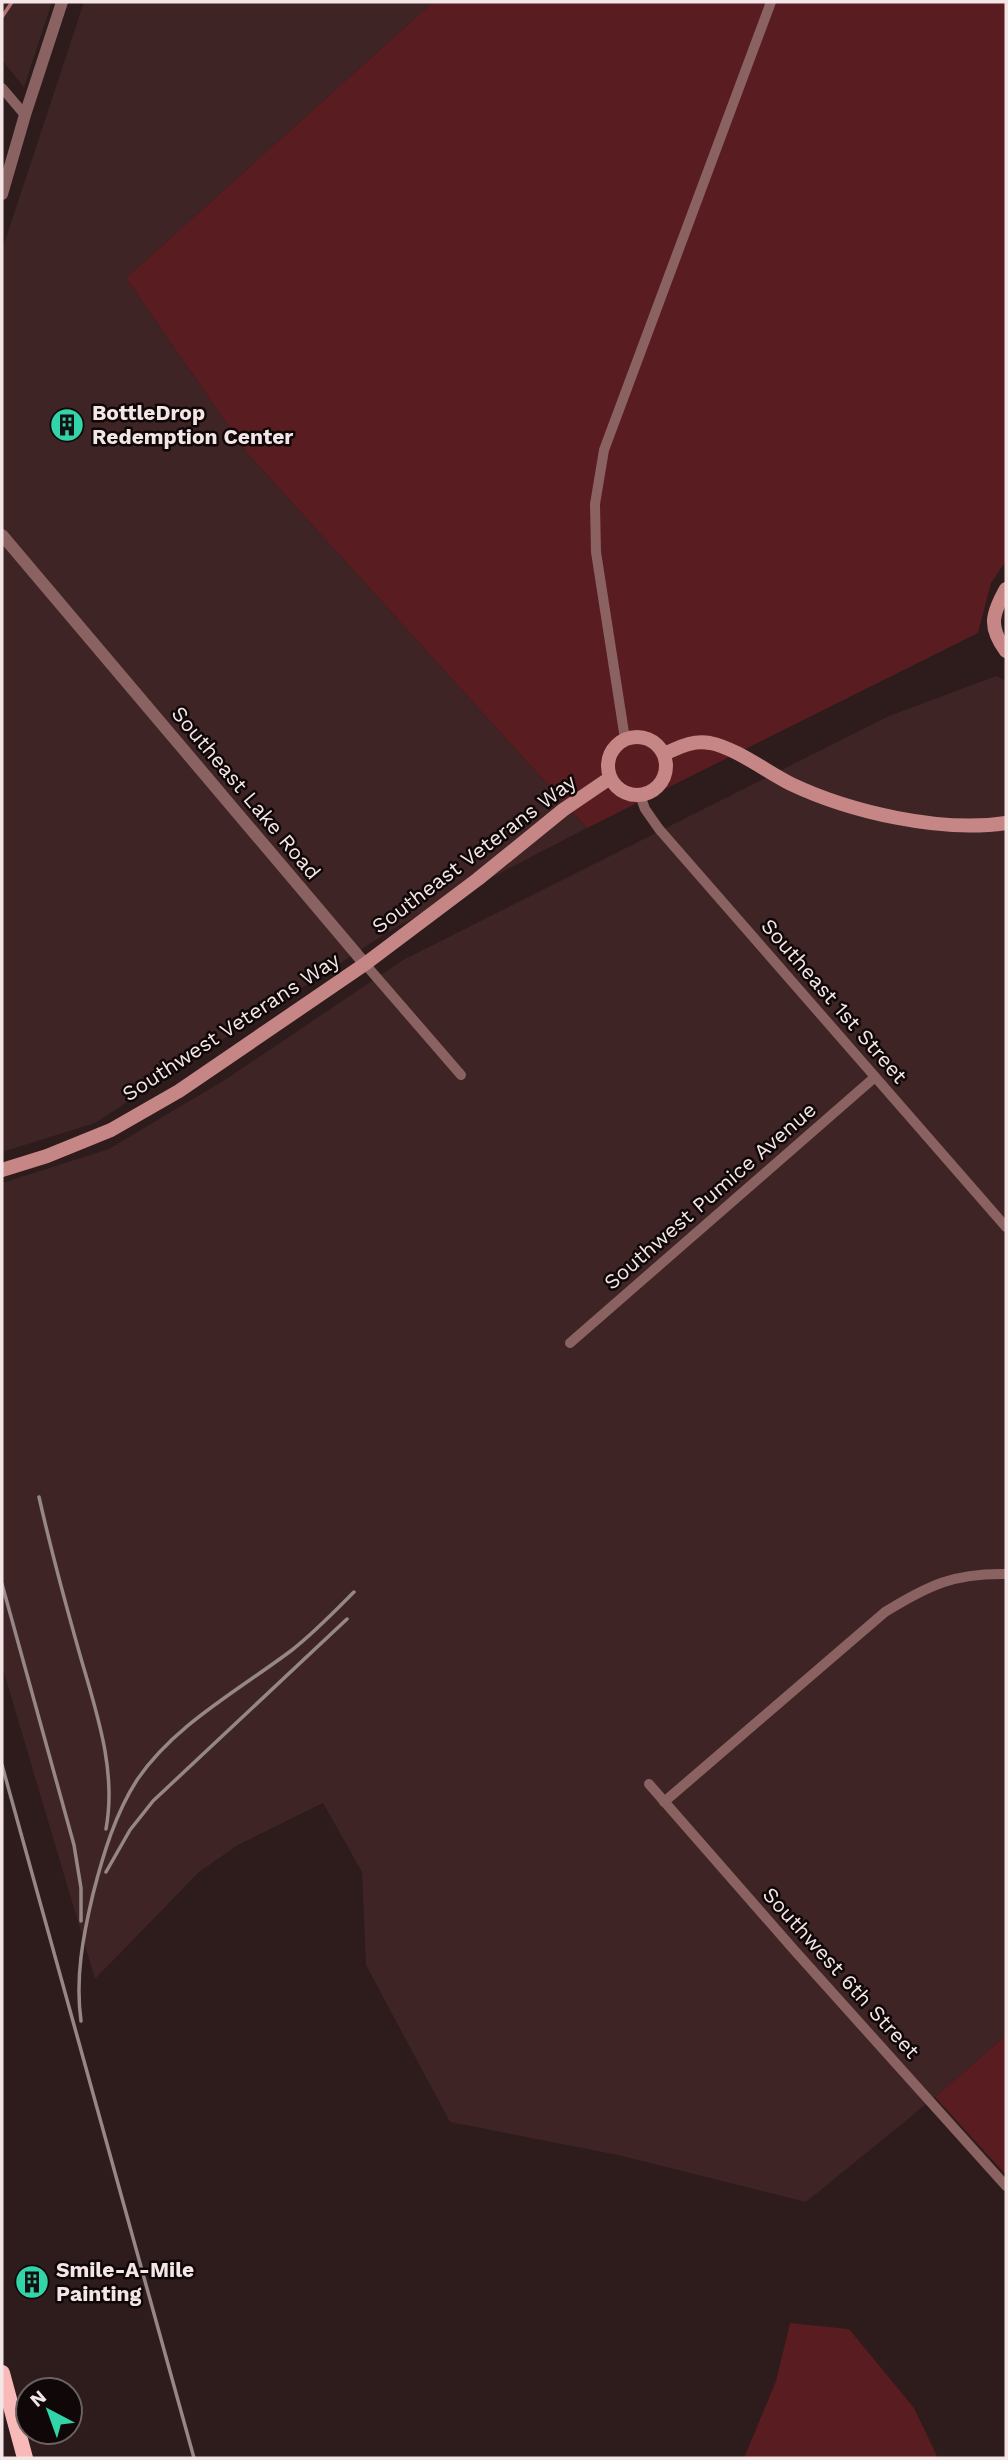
<svg xmlns="http://www.w3.org/2000/svg" width="1008" height="2460" font-family="'Work Sans',sans-serif">
<rect width="100%" height="100%" fill="#2e1b1b"/>
<path fill="#3e2424" d="M2 2H52L24 87 2 60Z
M84 2H433L126 278 248 454 587 828 391 930 95 1123 2 1152V250Z
M996 676 1006 681V2035L935 2097 806 2202 618 2155 450 2122 366 1965 362 1872 323 1803 238 1845 199 1872 95 1979 2 1666V1183L109 1149 228 1078 403 960 889 716Z"/>
<path fill="#591c20" d="M433 2H1006V561L991 583 978 633 587 828 248 454 126 278Z
M1006 2035V2175L935 2097Z
M790 2323 849 2329 914 2408 938 2458H744L776 2381Z"/>
<g fill="none" stroke-linecap="round" stroke-linejoin="round">
<path stroke="#b27174" stroke-width="3.5" d="M2 17 12 2"/>
<path stroke="#8a6261" stroke-width="10" d="M2 88 25 115
M625 739 596 552 595 504 604 450 771 2
M640 795 645 809 659 829 1006 1227
M365 964 461 1075
M570 1343 875 1077
M649 1784 795 1951 1006 2186
M664 1802 885 1612C929 1585 954 1573 1006 1574"/>
<path stroke="#8a6261" stroke-width="12" d="M2 194 25 115 62 2
M2 535 365 964"/>
<path stroke="#c78686" stroke-width="14" d="M1006 589C992 614 988 627 1006 651
M608 766a29 29 0 1 1 58 0a29 29 0 1 1-58 0Z
M664 754C680 747 692 740 710 743 736 748 767 772 791 784 850 812 941 833 1006 823
M2 1170 47 1156 111 1130 179 1091 365 964 478 879 563 810 610 778"/>
<path stroke="#f8bab8" stroke-width="16" d="M2 2373 25 2458"/>
<path stroke="#968686" stroke-width="3.5" d="M39 1497C51 1550 65 1602 80 1655 96 1711 117 1770 106 1829
M2 1584 74 1845 81 1888V1921
M2 1765 194 2458
M106 1872 130 1830 153 1801 347 1619
M81 2021C75 1978 83 1936 93 1894 103 1855 115 1814 137 1780 174 1725 239 1690 292 1650 314 1633 334 1612 354 1592"/>
</g>
<defs>
<g id="building-disc" transform="scale(1.75)"><circle r="9.5" fill="#32d4a9" stroke="#100808"/><path d="M-4-6H4V6H1V3H-1V6H-4ZM-2.5-4.3h1.7v1.8h-1.7ZM.8-4.3h1.7v1.8H.8ZM-2.5-1h1.7V.8h-1.7ZM.8-1h1.7V.8H.8Z" fill="#111"/></g>
</defs>
<g fill-rule="evenodd">
<use href="#building-disc" x="67" y="425"/>
<use href="#building-disc" x="32" y="2282"/>
</g>
<g text-anchor="middle" stroke-width="5" stroke-linejoin="round" paint-order="stroke">
<g font-size="21" font-weight="bold" fill="#f4e6e6" stroke="#100808" text-anchor="start">
<text x="92" y="420">BottleDrop<tspan x="92" dy="24">Redemption Center</tspan></text>
<text x="56" y="2277">Smile-A-Mile<tspan x="56" dy="24">Painting</tspan></text>
</g>
<g font-size="21" fill="#f4e6e6" stroke="#100808">
<text transform="translate(246 793) rotate(50)" y="7">Southeast Lake Road</text>
<text transform="translate(474 854) rotate(-37)" y="7">Southeast Veterans Way</text>
<text transform="translate(834 1001) rotate(49)" y="7">Southeast 1st Street</text>
<text transform="translate(231 1027) rotate(-33)" y="7">Southwest Veterans Way</text>
<text transform="translate(710 1196) rotate(-41)" y="7">Southwest Pumice Avenue</text>
<text transform="translate(841 1973) rotate(48)" y="7">Southwest 6th Street</text>
</g>
</g>
<rect width="1008" height="2460" fill="none" stroke="#f4e6e6" stroke-width="7"/>
<g transform="translate(49 2411) rotate(319)"><circle r="33" fill="#100808" stroke="#6b6161" stroke-width="2"/>
<path d="M0-5L12 26L0 18L-12 26Z" fill="#32d4a9"/>
<text y="-10" font-size="19" font-weight="bold" text-anchor="middle" fill="#f4e6e6">N</text>
</g>
</svg>
